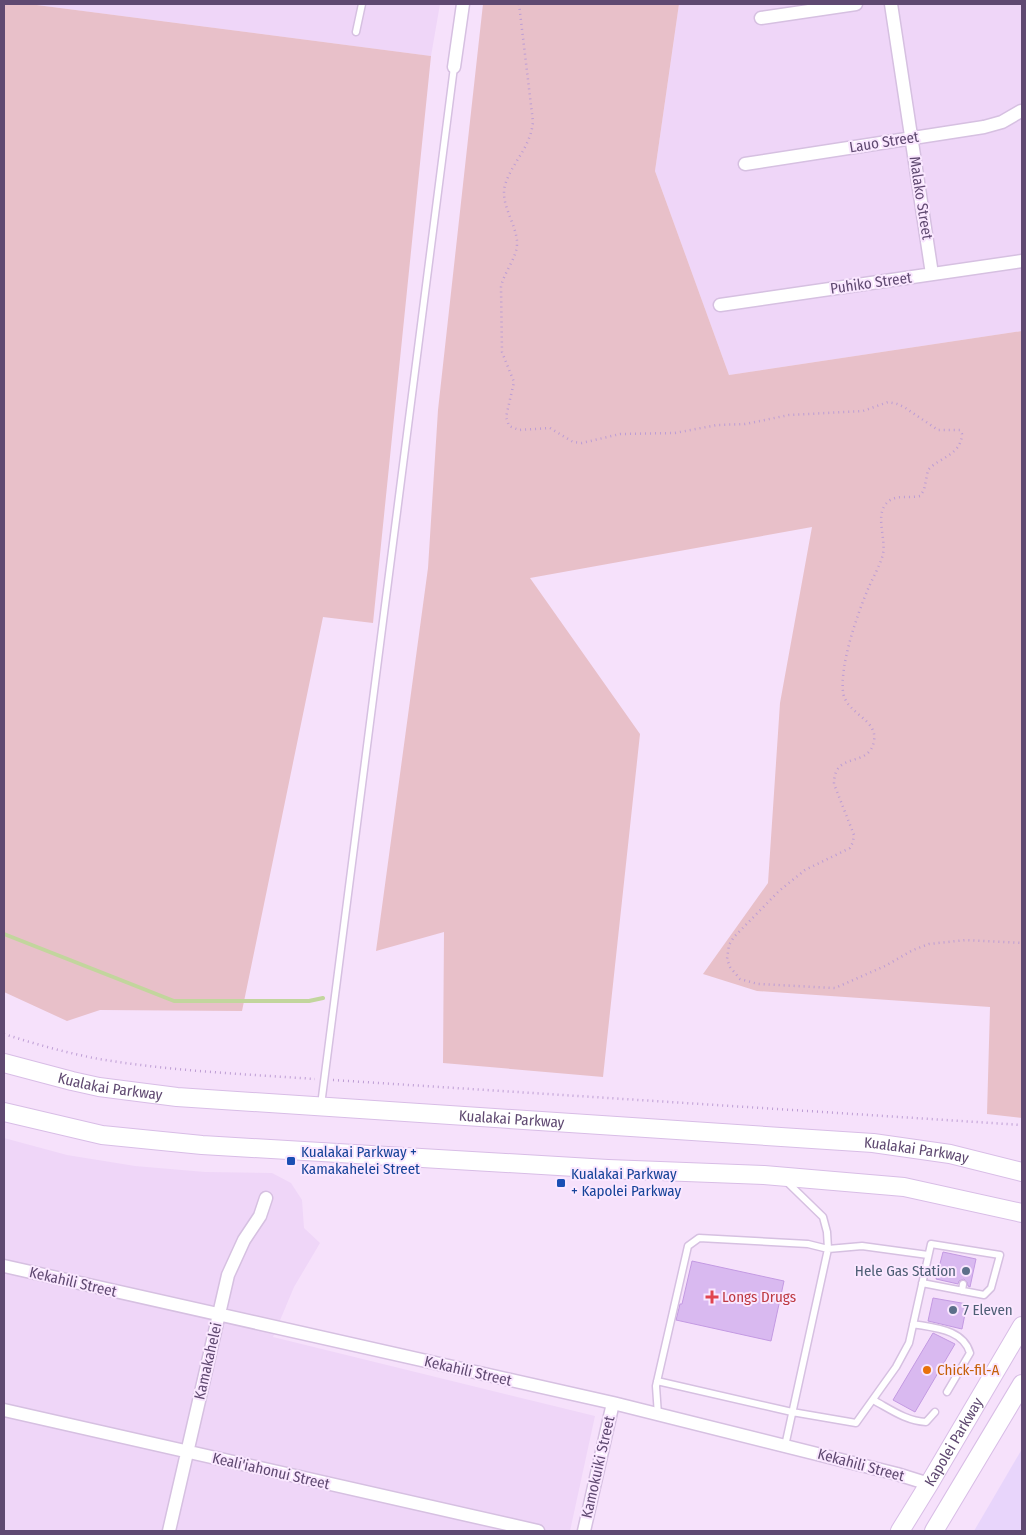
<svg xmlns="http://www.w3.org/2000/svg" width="1026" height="1535" font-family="'Fira Sans Condensed',sans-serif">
<rect width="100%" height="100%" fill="#f6e1fb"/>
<path fill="#efd6f8" d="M29 4H440L431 56Z
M679 4H1022V331L729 375 655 171Z
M4 1138 67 1155 135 1166 205 1172 272 1173 291 1183 302 1200 304 1228 320 1243 294 1287 273 1337 595 1416 570 1531H4Z"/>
<path fill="#e8d5fb" d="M1022 1449V1531H974Z"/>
<path fill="#e8c0c9" d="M4 4H29L431 56 373 623 323 617 242 1011 100 1010 67 1021 4 992Z
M483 4H679L655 171 729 375 1022 331V1118L987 1114 990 1007 757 991 703 974 768 883 780 703 812 527 530 578 640 734 603 1077 443 1063 444 932 376 951 428 568 438 410Z"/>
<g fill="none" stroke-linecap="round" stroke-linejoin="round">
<path stroke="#c2d59d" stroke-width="4" d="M4 934 174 1001H309L323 998"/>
</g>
<path fill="#d9b9f0" stroke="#c39ae2" d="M943 1252 976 1259 970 1287 968 1286 967 1282 964 1279 959 1281 958 1284 936 1279Z
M692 1261 784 1281 771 1341 676 1320 680 1304H682Z
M933 1298 967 1304 962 1329 928 1321Z
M933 1333 955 1344 915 1412 893 1400Z"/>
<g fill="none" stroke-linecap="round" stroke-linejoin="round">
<g stroke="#d6c0e1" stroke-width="9">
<path id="service" d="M356 32 362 4
M321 1105 454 67
M786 1181 823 1217 827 1232 828 1249 862 1246 928 1255
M962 1291 963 1284
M913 1324C934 1328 963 1329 970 1353L947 1392
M657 1381 792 1412 856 1423 896 1367 909 1343 931 1244 1000 1255 991 1288 984 1295 922 1283
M873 1400C890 1409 906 1421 926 1422L935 1412
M658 1415 656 1386 688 1246 699 1238 808 1244 828 1249 785 1446"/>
</g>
<g stroke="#d6c0e1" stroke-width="15">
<path id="minor" d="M891 4 932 274
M761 18 856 4
M454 67 463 4
M745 164 984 127 1002 122 1021 111
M720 305 1022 261
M4 1266 613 1403 897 1474 929 1484
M4 1410 538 1531
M169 1531 228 1275 244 1240 260 1216 266 1198
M584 1531 613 1403"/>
</g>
<g stroke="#d8bde6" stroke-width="20">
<g id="secondary">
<path id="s1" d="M4 1063 72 1081 99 1087 177 1097 873 1143 950 1154 1022 1172"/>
<path d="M4 1112 102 1135 202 1145 608 1169 764 1175 904 1187 1022 1213"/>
<path id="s2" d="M900 1531 929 1484 1022 1326"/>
<path d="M934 1531 1022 1384"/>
</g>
</g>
<path stroke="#bd9dd4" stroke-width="2.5" stroke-dasharray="1 4" stroke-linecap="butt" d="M519 4 533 122C530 149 512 162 505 185 500 204 515 221 517 241 518 258 504 271 501 287L502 352 514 382 506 417 509 426 519 430 550 428 573 442 582 443 620 434 675 433 717 425 745 424 789 415 863 411 888 402 897 404 904 407 938 430H960L962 434C961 455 940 457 928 470L924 490 920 496C907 499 894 493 885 505 876 518 886 539 883 554 880 566 873 577 868 589 857 615 840 664 843 692 846 714 878 719 874 741 869 769 834 750 834 784L854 835 853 842 850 848 805 870 779 891 734 937 729 945 727 959 730 967 740 979 758 984 835 988 885 966 913 950 929 944 966 940 1022 943
M4 1034C35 1044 67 1053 99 1059 171 1071 243 1074 315 1079
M333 1080 1022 1125"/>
<use href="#service" stroke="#fff" stroke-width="6"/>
<use href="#minor" stroke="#fff" stroke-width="12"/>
<use href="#secondary" stroke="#fff" stroke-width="18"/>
</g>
<g fill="#1a4fb4" stroke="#fae7ff" stroke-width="2">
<rect x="286" y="1156" width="10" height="10" rx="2.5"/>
<rect x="556" y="1178" width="10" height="10" rx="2.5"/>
</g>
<g fill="#5c6f8a" stroke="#fae7ff" stroke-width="2">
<circle cx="966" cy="1271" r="5"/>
<circle cx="953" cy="1310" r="5"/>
</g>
<path fill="#e0444e" stroke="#fae7ff" stroke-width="2" d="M709.5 1289.5h5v5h5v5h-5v5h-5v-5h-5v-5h5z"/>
<circle fill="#e8710a" stroke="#fae7ff" stroke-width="2" cx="927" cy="1370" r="5"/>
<g text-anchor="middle" stroke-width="4" stroke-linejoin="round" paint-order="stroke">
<g font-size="15" fill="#5f4971" stroke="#fae7ff">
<text transform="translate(884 142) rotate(-9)" y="5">Lauo Street</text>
<text transform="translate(921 198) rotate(81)" y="5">Malako Street</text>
<text transform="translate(871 283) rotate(-8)" y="5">Puhiko Street</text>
<text dy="5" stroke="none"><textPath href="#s1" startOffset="109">Kualakai Parkway</textPath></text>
<text dy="5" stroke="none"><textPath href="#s1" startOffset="512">Kualakai Parkway</textPath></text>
<text dy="5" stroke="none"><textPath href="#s1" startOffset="918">Kualakai Parkway</textPath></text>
<text transform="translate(73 1282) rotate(13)" y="5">Kekahili Street</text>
<text transform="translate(208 1361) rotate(-77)" y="5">Kamakahelei</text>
<text transform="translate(468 1371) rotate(13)" y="5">Kekahili Street</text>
<text dy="5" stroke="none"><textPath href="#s2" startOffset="104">Kapolei Parkway</textPath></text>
<text transform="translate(861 1465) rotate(15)" y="5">Kekahili Street</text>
<text transform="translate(598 1467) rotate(-77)" y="5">Kamokuiki Street</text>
<text transform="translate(271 1471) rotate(13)" y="5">Keali'iahonui Street</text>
</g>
<g font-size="15" fill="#164399" stroke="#fae7ff" text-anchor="start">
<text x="301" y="1157">Kualakai Parkway +<tspan x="301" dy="17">Kamakahelei Street</tspan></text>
<text x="571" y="1179">Kualakai Parkway<tspan x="571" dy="17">+ Kapolei Parkway</tspan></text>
</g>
<g font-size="15" fill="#4e5e75" stroke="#fae7ff" text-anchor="end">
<text x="956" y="1276">Hele Gas Station</text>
<text x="963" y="1315" text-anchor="start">7 Eleven</text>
</g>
<g font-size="15" fill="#be3a42" stroke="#fae7ff" text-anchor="start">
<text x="722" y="1302">Longs Drugs</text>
</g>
<g font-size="15" fill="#c56008" stroke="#fae7ff" text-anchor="start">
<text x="937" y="1375">Chick-fil-A</text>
</g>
</g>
<rect width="1026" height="1535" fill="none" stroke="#5f4971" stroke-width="10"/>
</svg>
